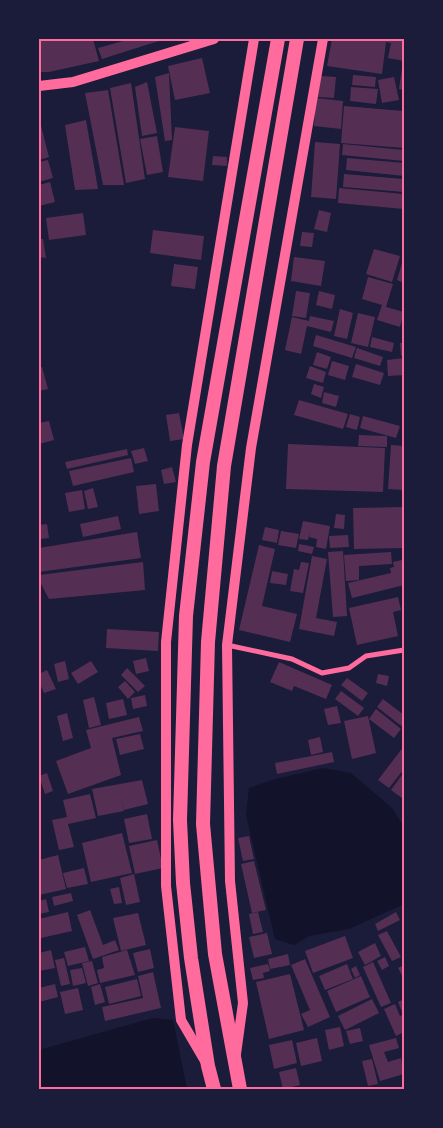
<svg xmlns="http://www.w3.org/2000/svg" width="443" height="1128" font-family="Helvetica,sans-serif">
<rect width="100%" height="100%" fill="#1b1b3a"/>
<path fill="#12122b" d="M323 768 351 773 392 808 404 827V904L349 929 309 936 294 945 275 939 246 815 249 788 276 779Z
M153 1018 173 1020 187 1089H39V1050Z"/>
<path fill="#542f53" d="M39 39H93L99 61 49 72H39Z
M130 39H165L102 59 98 48Z
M332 39H404V61L388 58 391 43 386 42 382 74 327 66Z
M202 58 210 93 175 100 168 66Z
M402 68 404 69V90L399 89Z
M169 73 172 140 165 141 155 77Z
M353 75 376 77 375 87 352 85Z
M320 76 336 77 334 98 318 97Z
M394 77 399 100 382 103 378 80Z
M147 82 157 133 142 136 135 87Z
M131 83 145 179 126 183 110 88Z
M351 87 378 89 376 104 350 101Z
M108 90 124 185H103L85 93Z
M316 98 343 101 341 129 314 126Z
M344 106 404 111V148L341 143Z
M39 118 49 157 39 160Z
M86 120 98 189 75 190 65 125Z
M175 127 209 131 203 181 168 177Z
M157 136 163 172 147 175 140 139Z
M315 142 340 144 336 199 311 197Z
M343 144 404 150V161L342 155Z
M213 156 227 157V166L212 165Z
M347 158 404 163V176L346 170Z
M48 160 53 178 39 182V162Z
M344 174 404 179V192L343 187Z
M50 182 55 202 39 206V185Z
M339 188 404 194V209L338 203Z
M319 210 331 213 327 232 314 229Z
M83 213 86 235 49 240 46 218Z
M153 230 204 236 201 260 150 253Z
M302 232 314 233 312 247 300 246Z
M39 239H43L46 258 39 257Z
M374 249 400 256 392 282 366 274Z
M404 256V283L397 280Z
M294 257 325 261 321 286 291 281Z
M174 264 198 267 195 289 171 286Z
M368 277 393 284 386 307 404 312 400 327 377 320 382 305 362 299Z
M296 291 310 293 306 318 292 316Z
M319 291 335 295 332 309 316 305Z
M340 309 353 313 347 339 334 336Z
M358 313 375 317 368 347 351 343Z
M310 316 334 321 331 332 307 326 301 354 285 350 292 317 309 321Z
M316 335 356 347 352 358 313 346Z
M372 337 394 343 392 352 370 347Z
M400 343H404V356H401Z
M357 348 383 357 380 366 354 358Z
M317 352 331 357 327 369 313 365Z
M404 358V375L388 376 387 360Z
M332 361 349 366 345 380 328 375Z
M356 364 384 373 380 385 352 377Z
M310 366 326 372 323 383 306 378Z
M42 367 48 389 39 391V368Z
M314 384 324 387 321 398 311 394Z
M324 392 339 396 336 407 322 403Z
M299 400 348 414 343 429 294 415Z
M179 413 184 439 170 441 166 415Z
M350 414 360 417 357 430 346 427Z
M363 416 400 426 396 438 360 428Z
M49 421 54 440 39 444V423Z
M359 435 387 436V447L358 446Z
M288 444 385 448 383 492 286 489Z
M391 445 404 446V490L388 489Z
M144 448 148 461 135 464 131 451Z
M127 449 128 455 67 469 65 462Z
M131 458 134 472 73 486 69 471Z
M172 467 176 482 164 484 161 470Z
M156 484 159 511 139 514 136 486Z
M93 488 98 507 88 509 84 491Z
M82 490 85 509 69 512 65 493Z
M404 507V548L354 549 353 508Z
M336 514 345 515 344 529 334 528Z
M118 516 121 529 83 537 80 524Z
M303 521 330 526 326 549 316 547 317 539 309 537 310 531 308 540 299 539Z
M47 524 49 538 41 539 39 525Z
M265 527 279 530 277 543 262 540Z
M281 531 299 534 296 548 278 545Z
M137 532 141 558 39 572V548Z
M348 535 349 547 330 548 329 536Z
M299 544 314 547 312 554 298 551Z
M259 545 275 549 262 606 297 614 290 642 239 630Z
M343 551 347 616 333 617 328 552Z
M391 552 392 564 359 566V580L346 581 344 555Z
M312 556 327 559 316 618 337 622 334 636 299 629Z
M402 560 404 585 352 598 348 583 391 573 390 568 394 567 393 562Z
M143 562 145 590 49 599 39 580V575Z
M301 562 309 563 303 593 290 591 294 569 299 570Z
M272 571 288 574 286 585 270 583Z
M398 597 401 610 393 612 398 636 357 645 349 608Z
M107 629 159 632 158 651 106 648Z
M146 658 149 671 136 674 133 661Z
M65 661 69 679 58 682 54 664Z
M91 661 98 672 78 684 71 673Z
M279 662 332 685 326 699 294 686 292 691 270 682Z
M127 668 145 686 138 692 121 675Z
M47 670 56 689 44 693 39 682V674Z
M378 674 389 676 387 686 376 683Z
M347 678 368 693 362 701 341 685Z
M125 681 135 692 128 699 118 687Z
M341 691 364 708 358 716 335 699Z
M145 695 147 706 133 709 131 698Z
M94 697 101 725 89 728 83 700Z
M123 699 127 715 109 719 106 703Z
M383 699 404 715V728L377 707Z
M337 706 341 723 328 725 324 709Z
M376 709 401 729 394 738 369 719Z
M67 713 73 738 63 741 57 716Z
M368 716 376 753 352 759 344 721Z
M139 717 143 731 112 738 121 775 68 794 56 761 91 748 86 730Z
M140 734 144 749 120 755 116 739Z
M320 737 323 752 311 755 308 740Z
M404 746V769L389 788 378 780Z
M332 752 334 762 277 774 275 763Z
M404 772V795L402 798 391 790Z
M47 773 53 791 45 794 39 776Z
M142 780 148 804 124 810 120 796 124 811 98 816 92 789Z
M90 794 96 818 68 824 74 847 59 850 52 820 67 817 63 800Z
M147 814 152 839 129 843 124 819Z
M122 833 132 873 91 882 82 843Z
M249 836 254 859 243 861 238 838Z
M157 840 163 868 135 874 129 846Z
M58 855 66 889 39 895V860Z
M254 861 266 910 252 913 241 864Z
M84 868 88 884 67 888 63 873Z
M134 874 140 902 126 905 120 878Z
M119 887 122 903 114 904 110 889Z
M71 893 73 901 54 906 52 897Z
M46 899 49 912 39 914V901Z
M90 910 103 945 115 940 119 950 93 959 77 915Z
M68 912 72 931 41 938 39 919Z
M258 912 263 932 253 934 249 914Z
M396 912 400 920 378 931 375 924Z
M138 913 146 945 121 951 113 918Z
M387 931 401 957 392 961 378 935Z
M267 933 272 954 254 958 249 937Z
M345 936 353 958 313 973 305 951Z
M375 943 381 956 365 965 358 952Z
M85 947 89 961 68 966 64 952Z
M150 949 154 968 138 972 133 953Z
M51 950 55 968 39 971V953Z
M127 950 135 975 100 983 97 970 104 968 102 957Z
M288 954 290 965 270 969 268 959Z
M385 957 389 966 382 970 377 961Z
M64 958 70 984 61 986 55 960Z
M305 959 330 1017 308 1027 301 1014 310 1010 291 965Z
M92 961 98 983 88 986 82 963Z
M373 962 391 1003 381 1007 363 967Z
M268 964 270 971 263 973 264 978 253 980 250 968Z
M347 964 353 979 325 990 319 976Z
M404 965V979L398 968Z
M356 966 360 975 355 978 351 969Z
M82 968 86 983 73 986 70 970Z
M153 972 161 1008 105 1021 102 1007 143 998 138 976Z
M290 974 304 1030 269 1039 256 982Z
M361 976 370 997 336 1012 327 991Z
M137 979 141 996 109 1004 105 987Z
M55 984 58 997 39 1002V988Z
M100 984 105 1002 95 1005 91 987Z
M78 988 83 1010 65 1014 60 992Z
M372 999 379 1013 345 1030 338 1016Z
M404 999V1011L402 1012 398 1002Z
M395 1004 400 1016 404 1014V1032L396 1036 384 1009Z
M340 1027 344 1046 329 1050 325 1030Z
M360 1028 363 1041 350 1044 346 1031Z
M317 1038 322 1061 301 1066 296 1043Z
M396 1038 399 1048 384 1052 388 1062 401 1058 404 1074 380 1081 369 1045Z
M292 1040 297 1063 274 1069 269 1045Z
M372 1059 378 1084 368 1086 362 1061Z
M296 1068 300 1085 283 1089 279 1072Z"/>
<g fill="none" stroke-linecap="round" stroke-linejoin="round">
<path stroke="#ff6b9d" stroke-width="5" d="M227 645 292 659 322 673 349 668 366 656 404 650"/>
<path stroke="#ff6b9d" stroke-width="10" d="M39 86 73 82 214 39
M236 1054 243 1003 230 881 227 645 251 448 323 39
M205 1061 181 1020 166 886V642L187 445 254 39"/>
<path stroke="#ff6b9d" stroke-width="14" d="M214 1089 208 1066 191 958 183 883 180 820 186 616 203 462 278 39
M240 1089 215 954 203 824 208 642 224 466 297 39"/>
</g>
<rect width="443" height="1128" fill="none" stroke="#1b1b3a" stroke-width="80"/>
<rect x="40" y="40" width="363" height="1048" fill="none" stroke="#ff6b9d" stroke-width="2"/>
</svg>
